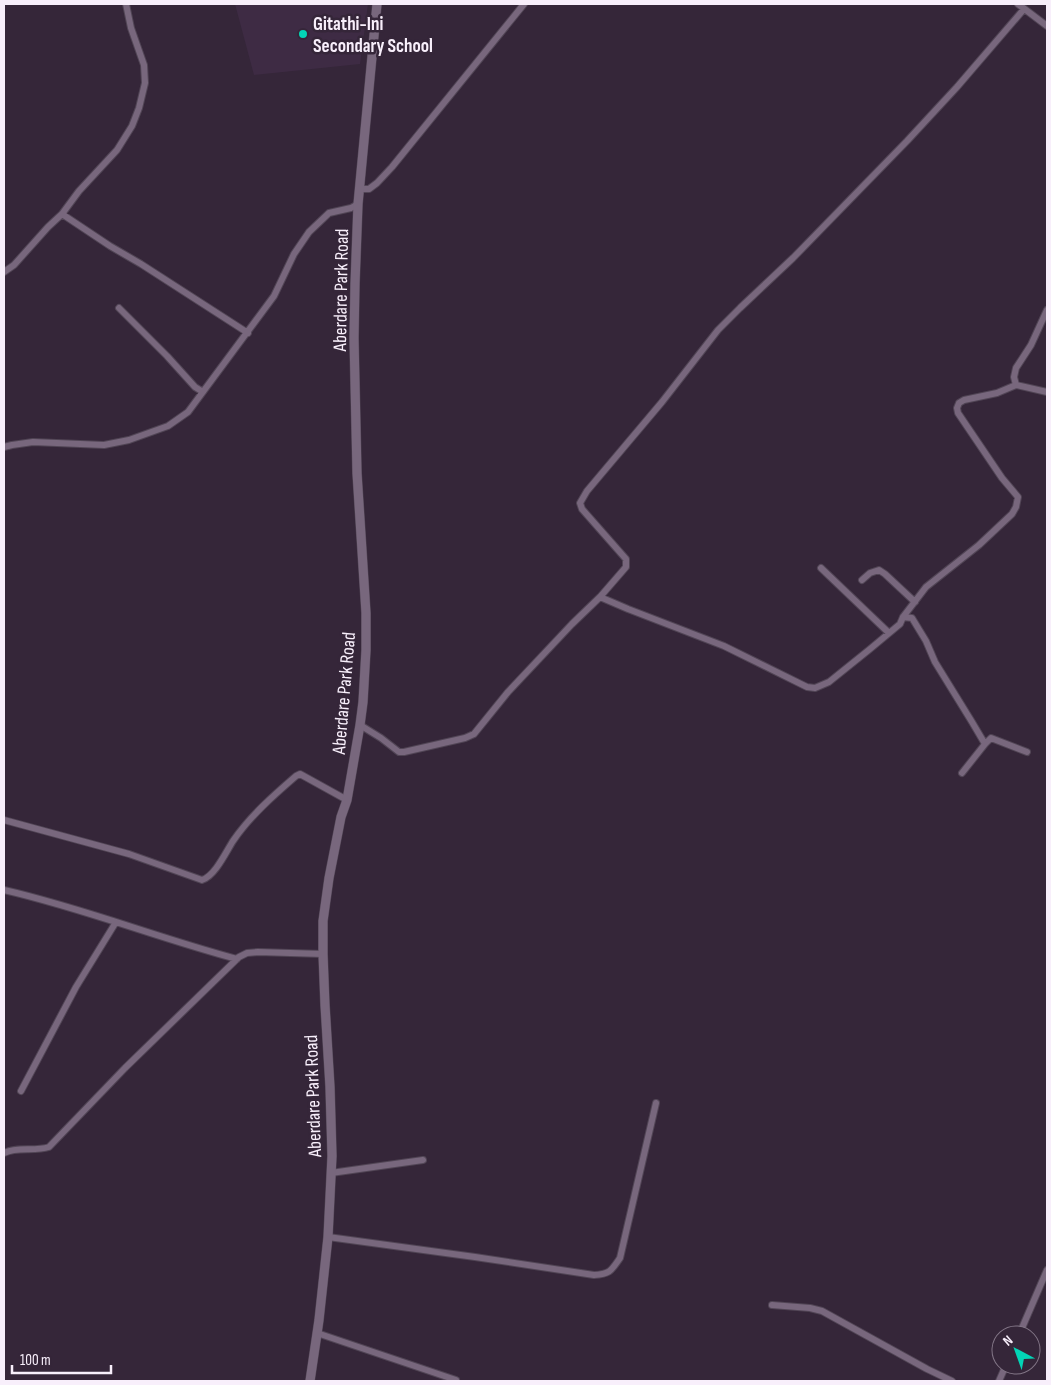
<svg xmlns="http://www.w3.org/2000/svg" width="1051" height="1385" font-family="'Sofia Sans Condensed',sans-serif">
<rect width="100%" height="100%" fill="#352639"/>
<path fill="#3e2b44" d="M235 4H368L360 64 254 75Z"/>
<g fill="none" stroke-linecap="round" stroke-linejoin="round">
<g stroke="#514555" stroke-width="8">
<path id="street" d="M1018 4 1047 26
M360 189H369L377 183 392 167 524 4
M62 214 110 246 141 264 248 333
M4 272 14 265 48 227 62 214 79 191 117 150 132 126 139 108 145 83 144 65 131 28 126 4
M119 308 167 356 195 387 203 392
M1047 310 1031 345 1016 368 1014 377 1016 385 1047 392
M4 447 12 445 33 442 104 445 129 440 168 426 188 412 274 296 294 254 309 232 329 213 351 208 358 204
M821 568 889 633
M862 580 870 573 879 570 885 574 915 602
M600 597 626 567V559L582 509 580 503 587 491 662 402 718 330 740 308 793 258 907 141 957 87 1024 9
M903 617 912 618 926 641 935 662 972 722 985 744
M360 725 381 738 399 752H404L465 738 474 734 508 692 572 624 600 597 628 609 724 646 807 687 815 688 829 682 870 649 900 624 903 617 926 587 979 545 1012 514 1016 507 1018 497 1002 478 958 413 957 408 959 403 964 400 997 393 1016 385
M962 773 985 744 991 738 1027 752
M4 820 129 854 202 880C215 876 226 852 233 841 250 816 274 795 296 776L300 774 347 800
M4 890C83 908 158 938 237 959
M21 1091 76 987 116 922
M4 1153C18 1146 34 1152 49 1147L125 1068 239 957 247 953 258 952 323 954
M331 1173 423 1160
M328 1237 475 1257 594 1275C610 1274 611 1271 620 1258L656 1103
M772 1305 810 1308 822 1311 927 1369 952 1381
M317 1333 456 1380
M1019 1335 1047 1270
M999 1381 1006 1365"/>
</g>
<g stroke="#514555" stroke-width="10">
<path id="secondary" d="M310 1381 319 1320 328 1237 332 1156 330 1087 325 1005 323 954V921L329 878 341 817 347 800 360 725 363 702 366 650V613L357 473 354 338 355 284 358 204 377 4"/>
</g>
<use href="#street" stroke="#78677d" stroke-width="6"/>
<use href="#secondary" stroke="#78677d" stroke-width="9"/>
</g>
<circle fill="#03d5b6" stroke="#352639" stroke-width="2" cx="303" cy="34" r="5"/>
<g text-anchor="middle" stroke-width="5" stroke-linejoin="round" paint-order="stroke">
<g font-size="19" font-weight="bold" fill="#f8effb" stroke="#352639" text-anchor="start">
<text x="313" y="30">Gitathi-Ini<tspan x="313" dy="22">Secondary School</tspan></text>
</g>
<g font-size="19" fill="#f8effb" stroke="#352639">
<text transform="translate(340 290) rotate(-89)" y="7">Aberdare Park Road</text>
<text transform="translate(343 693) rotate(-85)" y="7">Aberdare Park Road</text>
<text transform="translate(312 1096) rotate(-92)" y="7">Aberdare Park Road</text>
</g>
</g>
<rect width="1051" height="1385" fill="none" stroke="#f8effb" stroke-width="10"/>
<g transform="translate(1016 1350) rotate(319)"><circle r="24" fill="#352639" stroke="#837687"/>
<path d="M0-4L9 19L0 12L-9 19Z" fill="#03d5b6"/>
<text y="-8" font-size="14" font-weight="bold" text-anchor="middle" fill="#f8effb">N</text>
</g>
<path d="M12 1365v8h99v-8" fill="none" stroke="#f8effb" stroke-width="2.5"/>
<text x="20" y="1365" font-size="15" fill="#f8effb" stroke="#352639" stroke-width="4" paint-order="stroke">100 m</text>
</svg>
